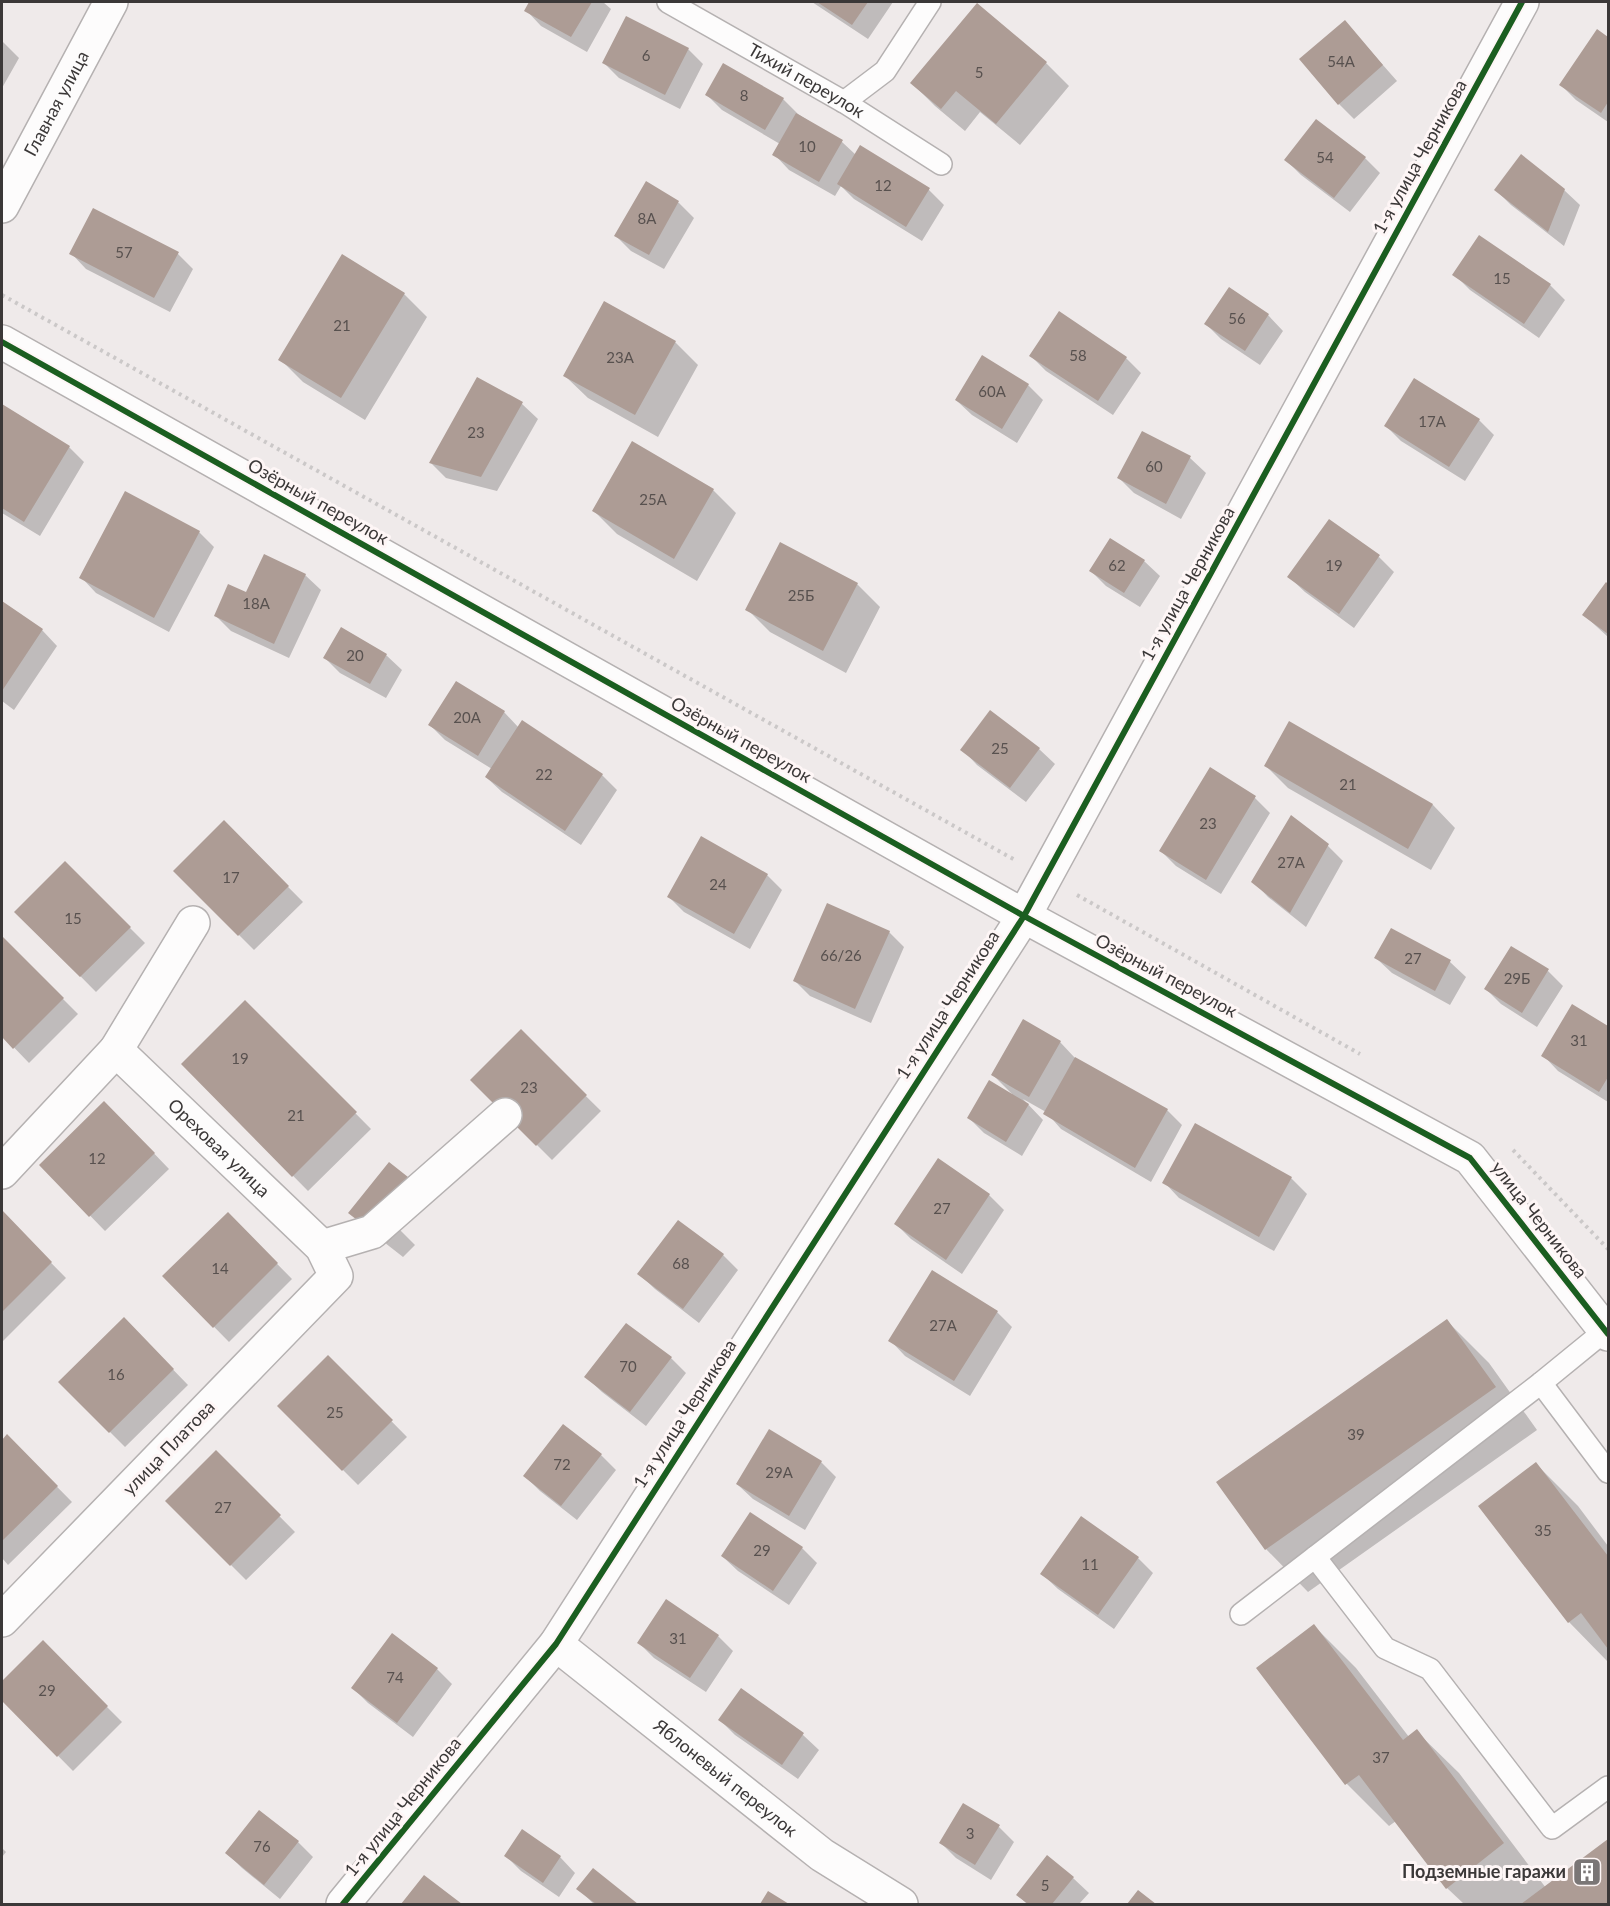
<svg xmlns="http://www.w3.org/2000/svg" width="1610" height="1906" font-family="Lato,sans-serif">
<rect width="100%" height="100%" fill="#efeaea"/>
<path fill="#0003" d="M531 2H603L611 9 587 52 541 26 526 10Z
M812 2H893L868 39Z
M977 5 1046 63 1069 86 1020 145 980 112 965 131 935 106 912 83Z
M1345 22 1397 81 1354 119 1339 104Z
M1598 31 1608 39V122L1576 100 1561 85Z
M2 41 19 58 2 88Z
M688 49 703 64 680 109 619 78 604 63Z
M707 95 783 99 798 114 842 142 856 155 861 148 929 190 944 205 922 241 854 199 841 186 835 196 789 170 774 154 780 144 722 110Z
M1365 158 1380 173 1350 212 1301 175 1286 160Z
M646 183 679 203 694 218 664 269 631 251 616 236Z
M1496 190H1564L1580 205 1564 246 1511 205Z
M71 253 178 254 193 269 170 312 86 269Z
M343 256 404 294 427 317 365 420 303 382 280 359Z
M1454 274 1550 285 1565 300 1539 338 1470 290Z
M1229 289 1268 315 1283 331 1260 365 1221 339 1206 324Z
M675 342 698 365 658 437 588 398 565 376Z
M1031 356 1126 358 1141 373 1113 415 1046 371Z
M478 379 522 404 538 419 497 491 446 478 431 463Z
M1028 385 1043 400 1017 443 972 415 956 400Z
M2 406 69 447 84 462 40 536 2 513Z
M1479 420 1494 435 1465 481 1401 441 1386 426Z
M1143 433 1190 458 1206 473 1181 519 1134 493 1119 478Z
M713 490 736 513 697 581 617 534 594 511Z
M199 532 214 547 169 632 96 593 81 577Z
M1111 540 1144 561 1160 576 1140 607 1106 586 1091 571Z
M1379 557 1394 572 1354 628 1305 592 1289 577Z
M305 575 321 590 289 658 231 631 216 616 247 594Z
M857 584 880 607 846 673 770 632 747 609Z
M1606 584 1608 586V637L1584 615Z
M2 603 42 630 57 646 14 710 2 701Z
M386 655 402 670 386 698 340 673 325 658Z
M504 712 519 728 602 775 617 790 581 845 502 792 486 777 492 769 445 740 430 725Z
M990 712 1039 749 1055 764 1026 802 977 765 962 749Z
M1265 765 1433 805 1455 828 1431 870 1288 788Z
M1210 770 1255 798 1270 813 1221 894 1176 866 1161 851Z
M1292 818 1328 846 1343 861 1306 927 1268 897 1253 881Z
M224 822 303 902 254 950 175 871Z
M65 863 145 943 96 992 17 912Z
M767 875 782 890 750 949 684 912 669 897Z
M1392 930 1450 962 1466 977 1450 1005 1392 973 1376 958Z
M889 932 904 947 871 1023 810 996 795 981Z
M2 938 78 1014 29 1063 2 1035Z
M1548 971 1563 986 1537 1027 1501 1004 1486 989Z
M245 1002 371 1129 308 1191 183 1064Z
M1572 1006 1608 1028V1102L1558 1071 1543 1055Z
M521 1032 601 1111 552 1160 472 1080Z
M1060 1042 1075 1058 1167 1110 1182 1125 1151 1182 1061 1129 1046 1112 1023 1099 1043 1120 1022 1156 984 1133 969 1118 1012 1094 993 1075Z
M120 1118 169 1169 105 1231 41 1165Z
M1196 1126 1291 1178 1307 1194 1274 1251 1179 1198 1164 1182Z
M407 1178 422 1193 395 1225 415 1245 403 1257 366 1228Z
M989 1195 1004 1210 962 1274 911 1239 896 1224Z
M2 1213 66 1278 3 1341 2 1339Z
M228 1214 292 1279 229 1342 164 1276Z
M679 1222 723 1255 738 1270 699 1323 655 1289 639 1274Z
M997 1312 1012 1327 970 1396 905 1356 890 1340Z
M124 1319 188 1385 125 1447 60 1382Z
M1447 1321 1489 1363 1537 1430 1308 1592 1266 1549 1218 1482Z
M328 1357 407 1437 358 1485 279 1406Z
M671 1358 686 1373 646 1426 602 1392 586 1377Z
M7 1436 72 1502 8 1565 2 1558V1442Z
M216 1452 295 1532 246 1580 167 1501Z
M601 1455 616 1470 577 1520 540 1491 525 1476Z
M821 1462 836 1477 805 1530 753 1499 737 1484Z
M1536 1464 1578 1506 1608 1546V1662L1569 1622Z
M802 1548 817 1563 789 1605 738 1571 722 1556Z
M1138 1558 1153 1573 1114 1629 1058 1589 1042 1574Z
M1314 1626 1356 1668 1409 1737 1416 1731 1459 1773 1546 1888 1608 1841V1904H1464L1447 1888 1396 1821 1389 1826 1347 1784 1258 1669Z
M393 1636 437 1669 452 1684 413 1737 368 1703 353 1688Z
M718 1636 733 1651 706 1692 654 1658 639 1643Z
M43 1643 122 1722 73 1771 2 1699V1683Z
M741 1690 803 1735 819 1750 798 1779 735 1735 720 1720Z
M999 1827 1014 1842 991 1880 956 1858 941 1843Z
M522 1831 560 1857 575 1873 559 1897 521 1871 506 1856Z
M298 1842 313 1857 280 1899 242 1868 227 1853Z
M2 1848 6 1852 2 1857Z
M594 1871 636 1904H594L578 1889Z
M424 1877 459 1904H403Z
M1073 1878 1089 1893 1079 1904H1027L1018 1895Z"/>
<path fill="#ad9c95" d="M529 2H592L571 37 524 11Z
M817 2H868L852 25Z
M977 3 1047 62 996 124 956 91 941 109 910 83Z
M626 16 689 48 665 95 602 63Z
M1345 20 1383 65 1338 105 1299 59Z
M1597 29 1608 37V102L1601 113 1559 85Z
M723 63 784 98 765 130 705 95Z
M796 113 843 140 819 182 772 155Z
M1316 119 1366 157 1334 198 1284 160Z
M860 145 930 188 906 227 837 184Z
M1521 154 1565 189 1548 232 1494 190Z
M646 181 679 201 649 255 614 236Z
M93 208 179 252 154 298 69 254Z
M1479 235 1551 284 1524 324 1452 275Z
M342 254 405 293 341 398 278 360Z
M1229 287 1269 314 1245 351 1204 324Z
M604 301 676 341 635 415 563 376Z
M1059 311 1127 357 1098 401 1029 356Z
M982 355 1029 384 1002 429 955 400Z
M477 377 523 402 481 477 429 463Z
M1414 378 1480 419 1449 467 1384 426Z
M2 404 70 446 24 522 2 508Z
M1142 431 1191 456 1166 504 1117 478Z
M632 441 714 489 674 559 592 511Z
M125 491 200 531 154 618 79 578Z
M1329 519 1380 555 1339 614 1287 577Z
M1110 538 1145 560 1124 593 1089 571Z
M780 542 858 583 823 651 745 610Z
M264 554 306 574 274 644 214 616 228 584 246 592Z
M1606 582 1608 584V634L1582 615Z
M2 601 43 629 2 691Z
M341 627 387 654 370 684 323 658Z
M456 681 505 711 478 756 428 725Z
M990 710 1040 748 1010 788 960 750Z
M522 720 603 774 565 831 485 777Z
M1289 721 1433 804 1408 849 1264 766Z
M1210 767 1256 796 1206 880 1159 851Z
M1291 815 1329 844 1290 913 1251 882Z
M224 820 289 886 238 936 173 871Z
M701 836 768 874 734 934 667 897Z
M65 861 131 927 80 977 14 912Z
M827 903 890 931 855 1009 793 981Z
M1391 928 1451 960 1435 991 1374 958Z
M2 936 64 998 13 1049 2 1037Z
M1511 946 1549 969 1522 1013 1484 989Z
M245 1000 357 1112 292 1177 181 1064Z
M1572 1004 1608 1026V1077L1599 1092 1541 1056Z
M1023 1019 1061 1041 1029 1097 991 1075Z
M521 1029 587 1095 536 1146 470 1080Z
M1075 1057 1168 1109 1135 1168 1043 1114Z
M989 1080 1029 1104 1006 1142 967 1118Z
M104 1101 155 1153 89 1217 39 1165Z
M1195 1123 1292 1177 1259 1237 1162 1183Z
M938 1158 990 1194 946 1260 894 1224Z
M389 1162 408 1177 379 1210 401 1228 387 1243 348 1213Z
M2 1210 52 1262 2 1312Z
M228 1212 278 1263 213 1328 162 1276Z
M678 1220 724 1254 683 1309 637 1274Z
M932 1270 998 1311 954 1381 888 1341Z
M124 1317 174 1369 109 1433 58 1382Z
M1447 1319 1496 1387 1265 1550 1216 1482Z
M626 1323 672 1357 630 1412 584 1377Z
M328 1355 393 1420 342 1471 277 1406Z
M563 1424 602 1454 561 1506 523 1476Z
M769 1429 822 1461 789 1516 736 1484Z
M7 1434 58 1486 2 1541V1440Z
M216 1450 281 1515 230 1566 165 1501Z
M1536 1462 1608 1556V1649L1581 1613 1568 1623 1478 1506Z
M750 1512 803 1547 773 1591 721 1556Z
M1081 1516 1139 1557 1098 1615 1040 1574Z
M666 1599 719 1635 690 1678 637 1643Z
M1314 1624 1403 1740 1417 1729 1504 1843 1446 1889 1359 1775 1345 1785 1256 1668Z
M392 1633 438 1668 397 1723 351 1688Z
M43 1640 108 1706 57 1757 2 1701V1681Z
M741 1688 804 1733 782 1765 718 1720Z
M963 1803 1000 1825 975 1865 939 1843Z
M259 1810 299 1841 264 1885 225 1853Z
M522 1829 561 1856 543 1883 504 1856Z
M1608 1839V1904H1521Z
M1047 1855 1074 1877 1052 1904H1028L1016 1895Z
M593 1868 638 1904H596L576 1889Z
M424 1875 462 1904H401Z
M1138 1890 1156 1904H1127Z
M768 1891 789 1904H760Z"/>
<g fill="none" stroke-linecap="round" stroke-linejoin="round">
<g stroke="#b5b1b1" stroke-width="24">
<g id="service">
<path id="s1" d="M668 2 844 102 941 164"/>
<path d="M844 102 885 71 930 2"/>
<path d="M1541 1383 1608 1472"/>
<path d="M1315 1557 1385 1648 1430 1669 1552 1828 1608 1787"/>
<path d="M1241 1614 1541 1383 1606 1330"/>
</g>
</g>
<g stroke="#b5b1b1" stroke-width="36">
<g id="minor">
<path id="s2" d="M2 206 111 2"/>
<path d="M116 1050 193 923"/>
<path id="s3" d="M2 1172 116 1050 322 1247 336 1276 2 1620"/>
<path d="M322 1247 372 1232 505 1115"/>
<path id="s4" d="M556 1644 822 1855 901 1904"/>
<path d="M343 1904 556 1644 1024 916 1522 2"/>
</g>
</g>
<g stroke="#b5b1b1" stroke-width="36">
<path id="tertiary" d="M2 342 1024 916 1470 1158 1608 1334"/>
</g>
<path stroke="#cbc8c8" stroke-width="4" stroke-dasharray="3 4.5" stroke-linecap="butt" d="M2 295 1015 860
M1077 895 1360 1054
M1513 1150 1608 1249"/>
<use href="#service" stroke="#fdfcfc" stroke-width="21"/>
<use href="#minor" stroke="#fdfcfc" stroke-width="33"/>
<use href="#tertiary" stroke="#fdfcfc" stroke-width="33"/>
<g stroke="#fef6f6" stroke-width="10">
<path id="cycleway" d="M2 342 1024 916 1470 1158 1608 1334
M343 1904 556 1644 1024 916 1522 2"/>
</g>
<use href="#cycleway" stroke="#1b5e20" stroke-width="6"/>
</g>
<defs>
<g id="building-square" transform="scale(1.5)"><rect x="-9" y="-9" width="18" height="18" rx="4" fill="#7a7676" stroke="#fef6f6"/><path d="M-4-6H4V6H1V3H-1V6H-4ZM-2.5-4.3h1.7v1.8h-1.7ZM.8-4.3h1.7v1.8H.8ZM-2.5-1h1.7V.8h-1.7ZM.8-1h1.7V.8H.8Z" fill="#fff"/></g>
</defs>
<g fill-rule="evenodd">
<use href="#building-square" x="1587" y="1872"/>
</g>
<g text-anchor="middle" stroke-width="6" stroke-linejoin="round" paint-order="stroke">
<g font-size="15" fill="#58514f">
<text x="646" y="61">6</text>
<text x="1341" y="67">54А</text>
<text x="979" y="78">5</text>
<text x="744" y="101">8</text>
<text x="807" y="152">10</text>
<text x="1325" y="163">54</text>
<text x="883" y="191">12</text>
<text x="647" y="224">8А</text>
<text x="124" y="258">57</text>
<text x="1502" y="284">15</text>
<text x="1237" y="324">56</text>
<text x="342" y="331">21</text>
<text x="1078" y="361">58</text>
<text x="620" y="363">23А</text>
<text x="992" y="397">60А</text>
<text x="1432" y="427">17А</text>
<text x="476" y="438">23</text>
<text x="1154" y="472">60</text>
<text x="653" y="505">25А</text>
<text x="1117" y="571">62</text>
<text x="1334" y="571">19</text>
<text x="801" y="601">25Б</text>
<text x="256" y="609">18А</text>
<text x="355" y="661">20</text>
<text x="467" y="723">20А</text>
<text x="1000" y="754">25</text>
<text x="544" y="780">22</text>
<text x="1348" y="790">21</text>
<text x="1208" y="829">23</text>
<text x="1291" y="868">27А</text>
<text x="231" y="883">17</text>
<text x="718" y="890">24</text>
<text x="73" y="924">15</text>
<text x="841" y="961">66/26</text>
<text x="1413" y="964">27</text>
<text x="1517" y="984">29Б</text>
<text x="1579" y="1046">31</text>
<text x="240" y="1064">19</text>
<text x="529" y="1093">23</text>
<text x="296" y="1121">21</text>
<text x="97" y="1164">12</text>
<text x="942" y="1214">27</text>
<text x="681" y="1269">68</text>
<text x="220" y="1274">14</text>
<text x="943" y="1331">27А</text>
<text x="628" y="1372">70</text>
<text x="116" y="1380">16</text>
<text x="335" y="1418">25</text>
<text x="1356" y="1440">39</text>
<text x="562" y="1470">72</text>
<text x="779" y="1478">29А</text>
<text x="223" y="1513">27</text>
<text x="1543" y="1536">35</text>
<text x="762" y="1556">29</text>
<text x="1090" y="1570">11</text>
<text x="678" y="1644">31</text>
<text x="395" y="1683">74</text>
<text x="47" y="1696">29</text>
<text x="1381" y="1763">37</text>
<text x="970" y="1839">3</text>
<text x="262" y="1852">76</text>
<text x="1045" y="1891">5</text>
</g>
<g font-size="18" fill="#3b3838" stroke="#fef6f6">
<text dy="6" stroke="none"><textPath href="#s1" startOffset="159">Тихий переулок</textPath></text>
<text dy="6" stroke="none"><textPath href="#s2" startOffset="116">Главная улица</textPath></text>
<text transform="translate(1420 157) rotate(-61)" y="6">1-я улица Черникова</text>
<text transform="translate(318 502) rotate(29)" y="6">Озёрный переулок</text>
<text transform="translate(1188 584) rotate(-61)" y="6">1-я улица Черникова</text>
<text transform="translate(741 740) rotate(29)" y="6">Озёрный переулок</text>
<text transform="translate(1166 976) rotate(28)" y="6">Озёрный переулок</text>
<text transform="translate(948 1005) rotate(-57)" y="6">1-я улица Черникова</text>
<text dy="6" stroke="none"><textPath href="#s3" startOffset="309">Ореховая улица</textPath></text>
<text transform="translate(1539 1220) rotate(52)" y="6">улица Черникова</text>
<text transform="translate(685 1414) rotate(-57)" y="6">1-я улица Черникова</text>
<text transform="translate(169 1448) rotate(-46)" y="6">улица Платова</text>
<text dy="6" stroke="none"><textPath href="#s4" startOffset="216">Яблоневый переулок</textPath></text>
<text transform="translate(403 1807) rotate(-51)" y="6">1-я улица Черникова</text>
</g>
<g font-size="18" font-weight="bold" fill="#3b3838" stroke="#fef6f6" text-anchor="end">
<text x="1566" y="1878">Подземные гаражи</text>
</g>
</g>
<rect width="1610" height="1906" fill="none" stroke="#3b3838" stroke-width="6"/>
</svg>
